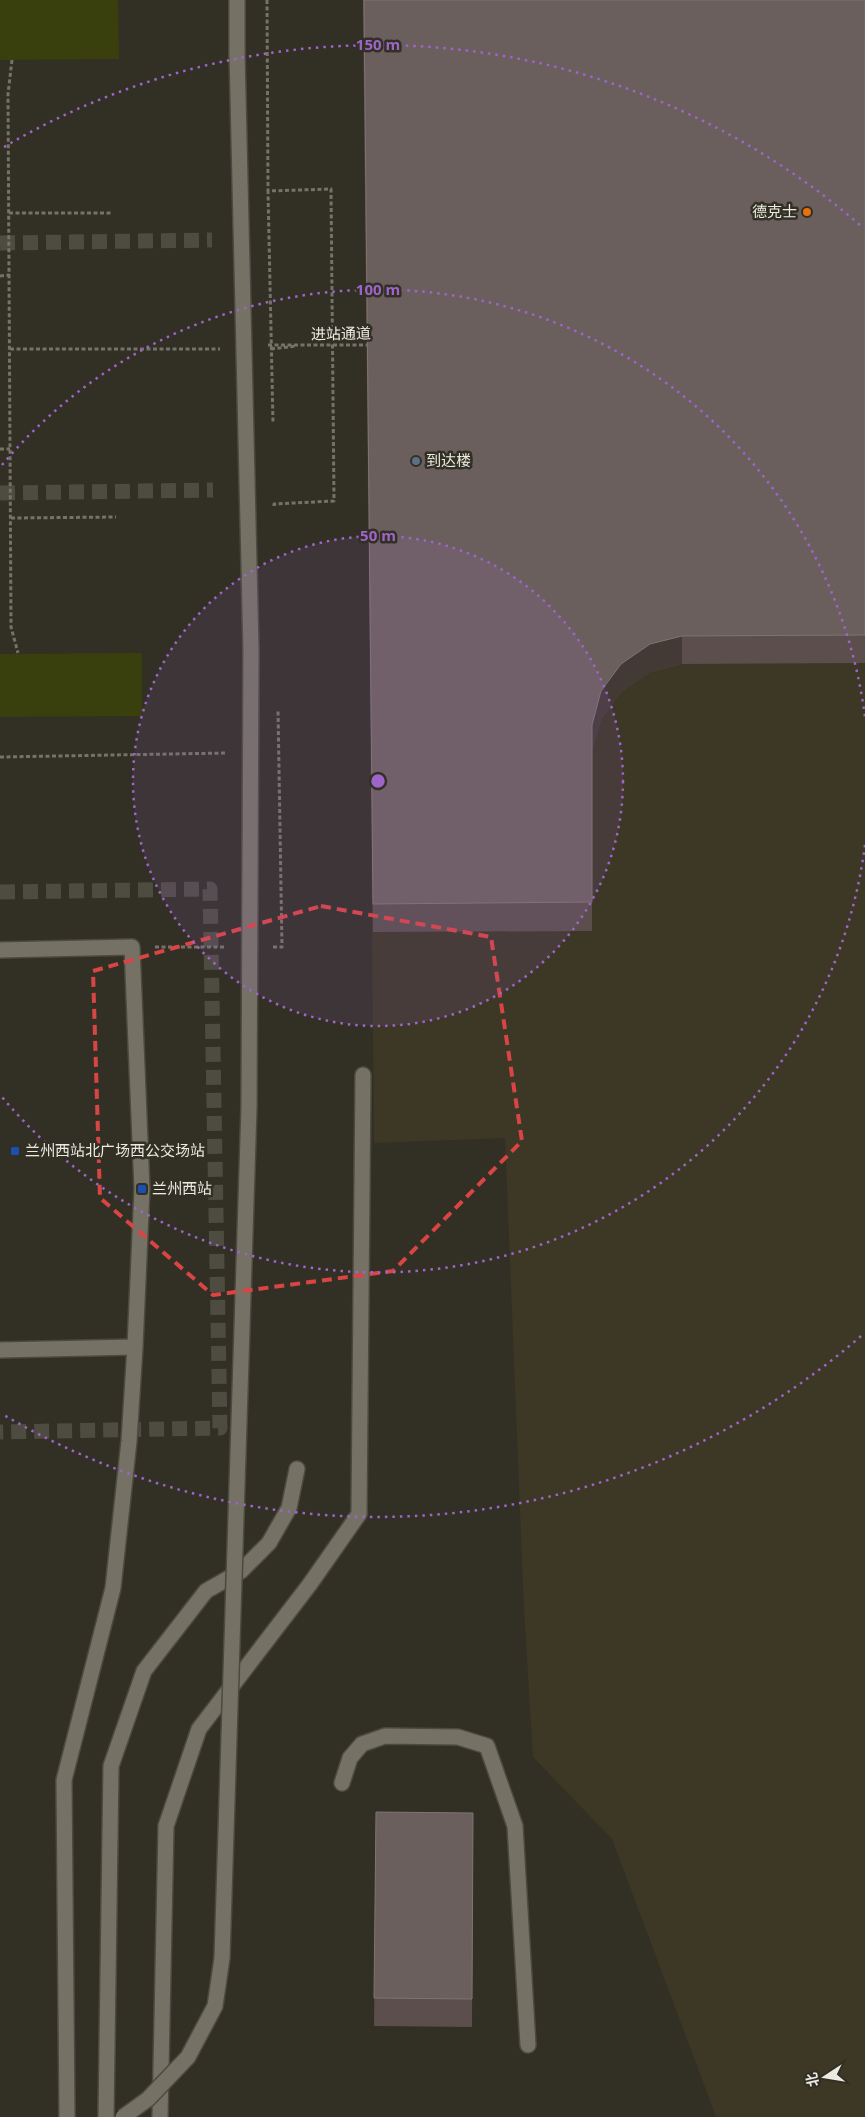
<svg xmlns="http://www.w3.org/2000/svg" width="865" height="2117" font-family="'Open Sans','Noto Sans SC',sans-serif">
<rect width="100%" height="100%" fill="#322f24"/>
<path fill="#3d3726" d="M363 0H865V2117H716L612 1839 533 1757 524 1610 505 1138 374 1143Z"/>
<path fill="#39400e" d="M0 0H118L119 59 0 60Z
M142 653V716L0 717V654Z"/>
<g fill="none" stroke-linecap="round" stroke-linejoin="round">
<path stroke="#4e4b41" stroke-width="15" stroke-dasharray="15 8" stroke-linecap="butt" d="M0 243 212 240
M0 493 213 490
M0 892 210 889 220 1428 0 1432"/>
<g stroke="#4c4a40" stroke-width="18">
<path id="minor" d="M237 0V53
M0 950 132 947 142 1189 135 1347 0 1350
M342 1783 350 1758 362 1744 385 1736 458 1737 487 1746 515 1826 528 2045
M67 2117 64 1780 113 1588 129 1441 135 1347
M106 2117 111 1766 144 1671 206 1591 241 1571 269 1543 289 1508 297 1469
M160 2117 166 1826 199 1729 310 1584 359 1514 363 1075"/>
</g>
<path stroke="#757268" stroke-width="3" stroke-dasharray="4 2.5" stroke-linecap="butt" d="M267 0 268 191 331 189 334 501 274 504V506
M12 60 8 94 11 627 18 653
M267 191H268L273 423
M9 213H112
M0 276 10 275
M10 349H220
M271 349 297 346
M0 449H10
M11 518 116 517
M0 757 227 753
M155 947H226
M273 947H282L278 710"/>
<use href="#minor" stroke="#757165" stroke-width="15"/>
<g stroke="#4c4a40" stroke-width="18" stroke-linecap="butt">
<path id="minor-bridge" d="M123 2117 148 2099 188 2057 215 2006 222 1958 249 1107 251 650 237 53"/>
</g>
<path stroke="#757268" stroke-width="3" stroke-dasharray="4 2.5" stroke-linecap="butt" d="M268 345H369"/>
<use href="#minor-bridge" stroke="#757165" stroke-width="15"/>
</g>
<path fill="#5b4e4c" d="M363 0H865V663L682 664 650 672 621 692 601 719 592 752V931L373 932Z
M376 1812 473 1813 472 2027 374 2026Z"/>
<path fill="#443a35" d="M682 636V664L650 672 621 692 601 719 592 753V725L601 691 621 664 650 644Z"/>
<path fill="#6b5f5d" stroke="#7f7472" d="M364 0H865V635L682 636 650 644 621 664 601 691 592 725V902L373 904Z
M376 1812 473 1813 472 1999 374 1998Z"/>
<path fill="none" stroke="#d94544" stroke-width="4" stroke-dasharray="10 6" stroke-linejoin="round" d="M321 906 491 937 522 1141 393 1271 213 1295 100 1198 93 971Z"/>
<circle cx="378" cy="781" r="245" fill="#9d65ca" fill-opacity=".12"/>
<g fill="none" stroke="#9d65ca" stroke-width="2.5" stroke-dasharray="2.5 5">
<circle cx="378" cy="781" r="245"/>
<path d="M865 845A491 491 0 0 1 2 1097M2 465A491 491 0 0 1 865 717"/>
<path d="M861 1336A736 736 0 0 1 4 1415M4 147A736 736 0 0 1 861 226"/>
</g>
<circle fill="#e8710a" stroke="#322f24" stroke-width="2" cx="807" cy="212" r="5"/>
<circle fill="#5c6f8a" stroke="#322f24" stroke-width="2" cx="416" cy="461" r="5"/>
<g fill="#1a4fb4" stroke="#322f24" stroke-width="2">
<rect x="10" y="1146" width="10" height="10" rx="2.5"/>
<rect x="137" y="1184" width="10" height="10" rx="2.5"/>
</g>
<g text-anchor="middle" stroke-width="5" stroke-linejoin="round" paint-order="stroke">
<g font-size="15" fill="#eceae3" stroke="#322f24" text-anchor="start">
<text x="797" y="217" text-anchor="end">德克士</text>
<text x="426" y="466">到达楼</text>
<text x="25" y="1156">兰州西站北广场西公交场站</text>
<text x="152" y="1194">兰州西站</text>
</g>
<g font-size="15" fill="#eceae3" stroke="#322f24">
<text transform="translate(341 334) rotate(-1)" y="5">进站通道</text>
</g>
</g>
<circle cx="378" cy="781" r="8" fill="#9d65ca" stroke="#322f24" stroke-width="2.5"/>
<g font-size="15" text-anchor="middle" font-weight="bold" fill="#9d65ca" stroke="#322f24" stroke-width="5" stroke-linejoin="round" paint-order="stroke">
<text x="378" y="50">150 m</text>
<text x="378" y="295">100 m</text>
<text x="378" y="541">50 m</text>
</g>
<g transform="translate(825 2077) rotate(258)" stroke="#322f24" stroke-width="4" paint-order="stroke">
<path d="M0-4L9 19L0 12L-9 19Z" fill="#eceae3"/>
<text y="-8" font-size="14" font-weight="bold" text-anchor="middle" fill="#eceae3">北</text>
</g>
</svg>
